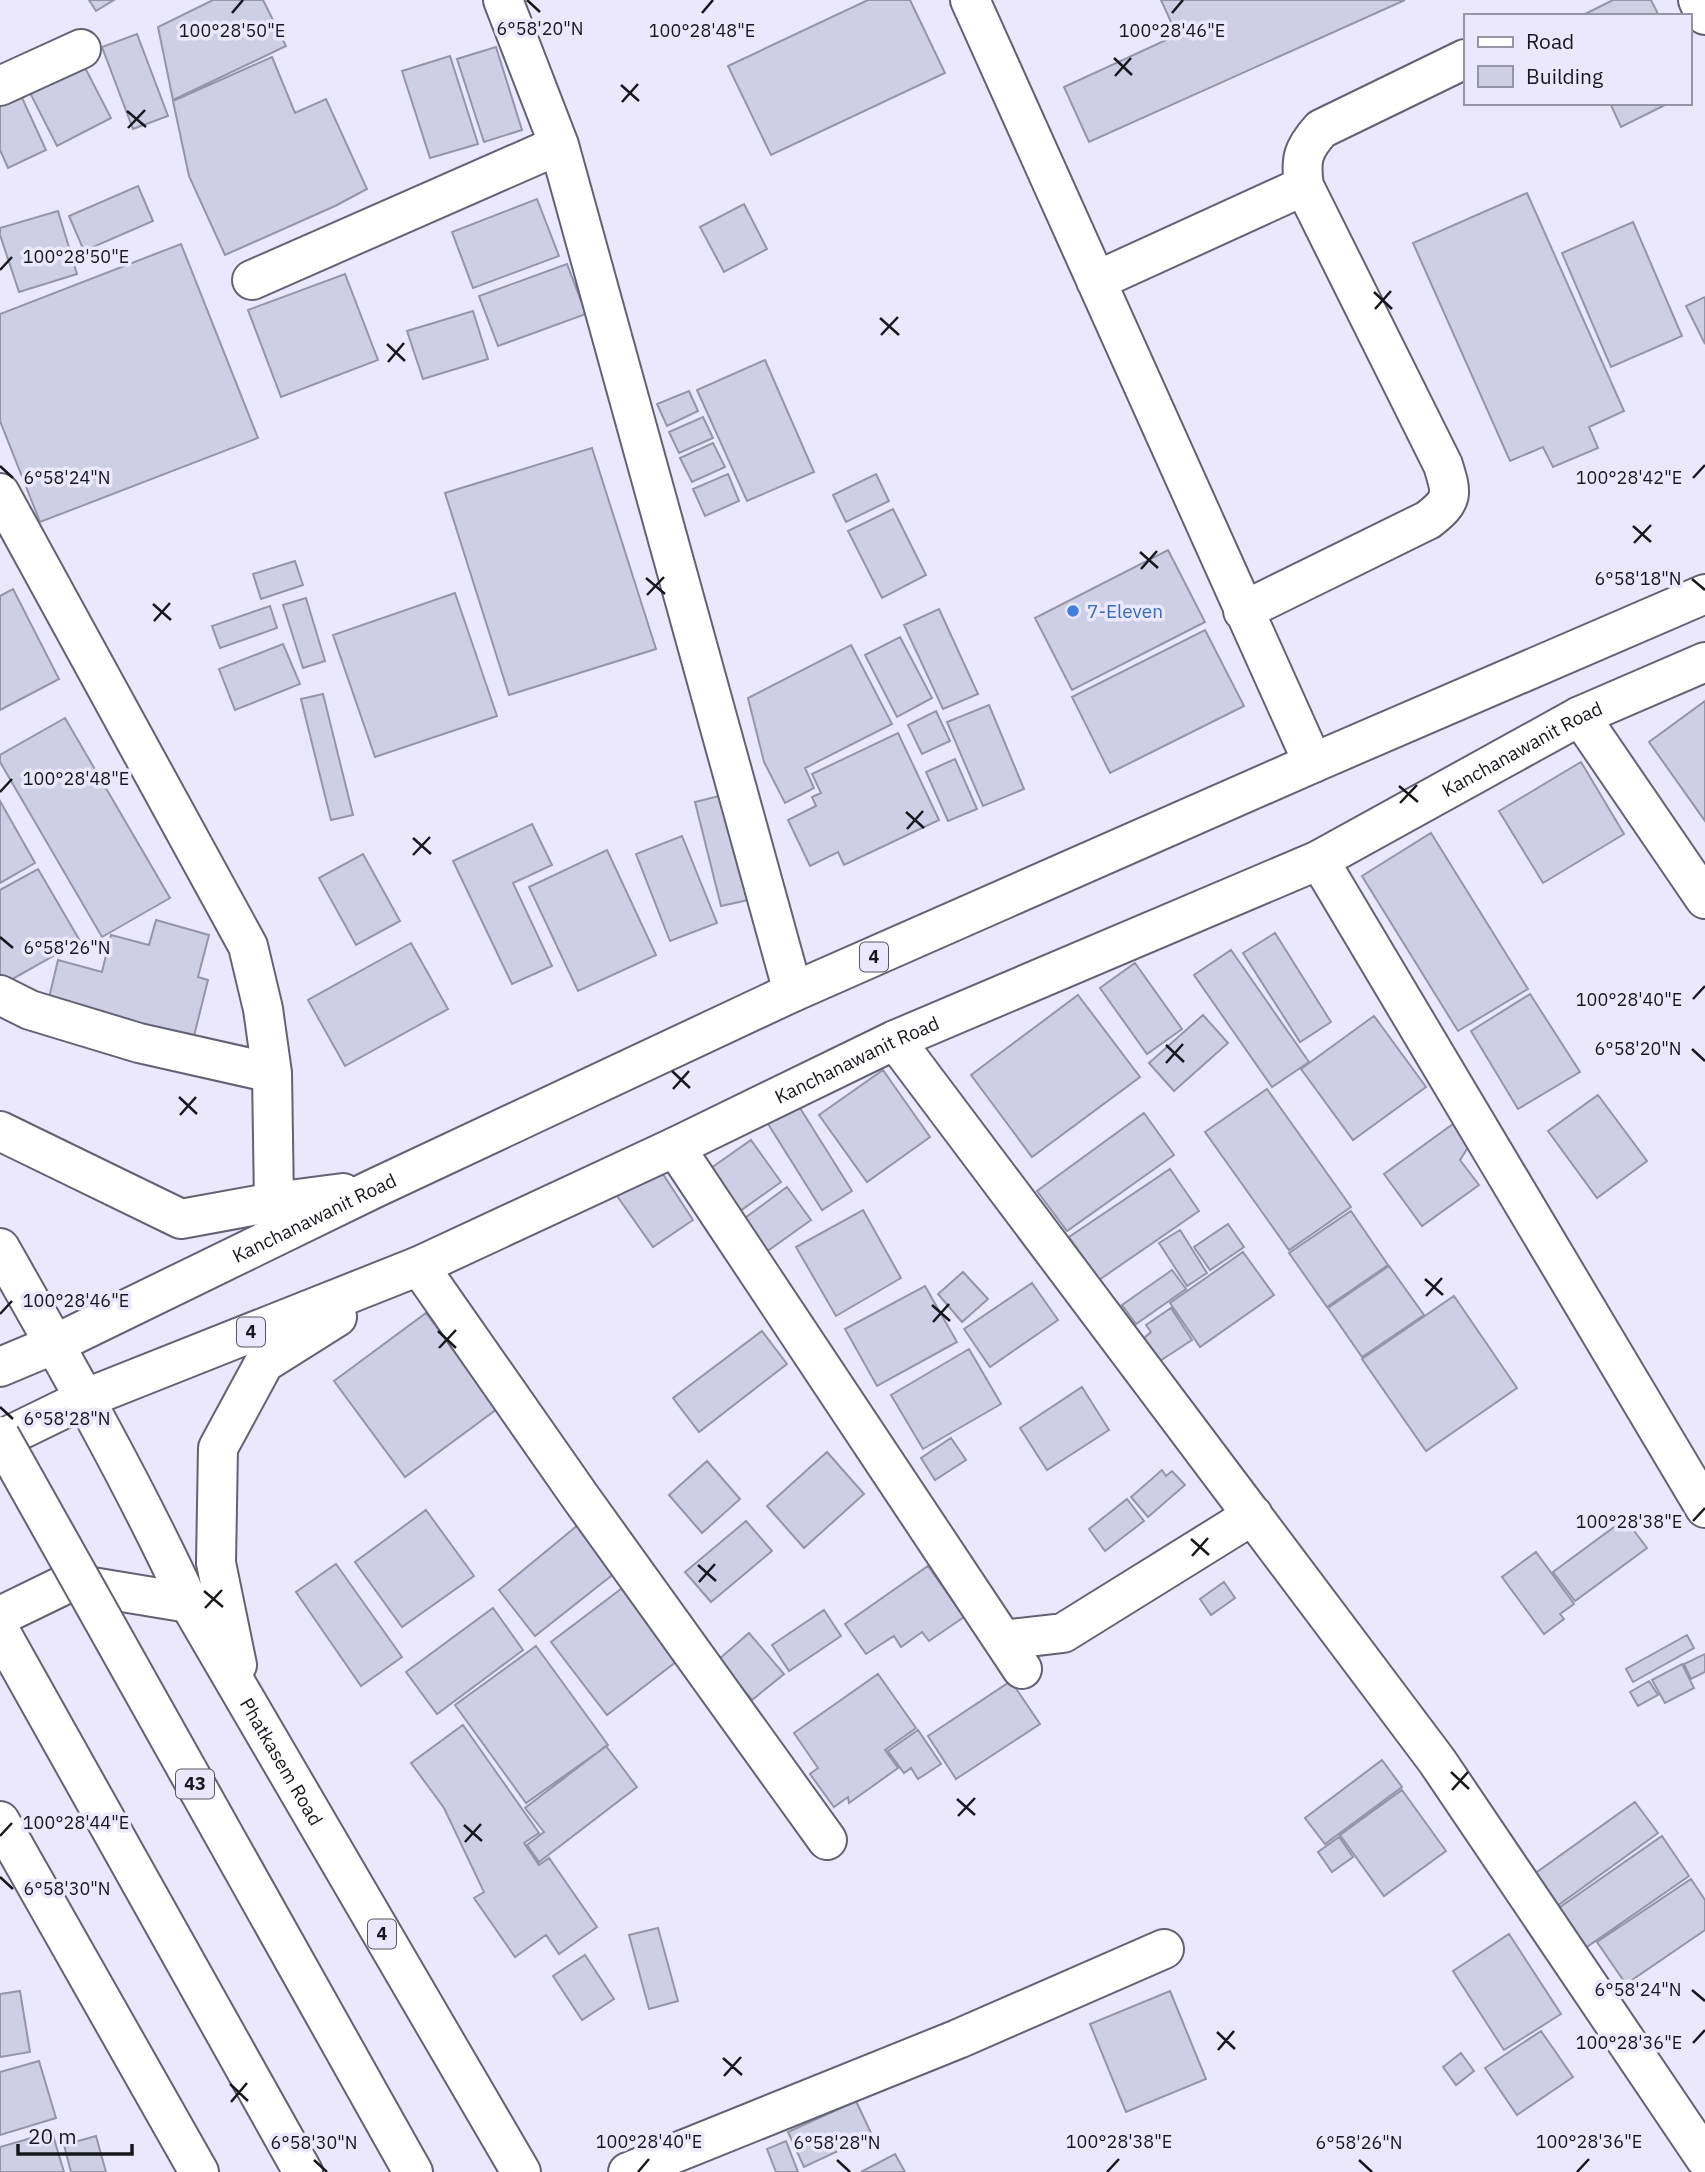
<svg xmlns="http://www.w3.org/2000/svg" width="1705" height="2172" font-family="'IBM Plex Sans',sans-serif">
<rect width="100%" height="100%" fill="#ebe8fd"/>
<path fill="#cecfe4" stroke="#9495a9" stroke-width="2" d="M89 0H114L96 11Z
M213 0H263L286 46 173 100 158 27Z
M868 0H910L945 73 771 155 728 66Z
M1161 0H1405L1089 142 1064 87 1177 35Z
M1613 0H1651L1659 16H1581Z
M137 34 168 116 133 129 102 47Z
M496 47 522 130 484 142 457 59Z
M450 56 478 144 430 158 402 71Z
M272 57 295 113 326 99 367 189 335 206 225 255 189 176 173 101Z
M80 58 111 118 57 146 26 85Z
M17 87 46 150 8 168 0 150V95Z
M1610 103H1669L1621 127Z
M138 186 153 221 84 251 69 216Z
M1527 193 1624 411 1589 427 1598 448 1553 467 1543 447 1510 461 1413 243Z
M537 199 559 256 473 288 452 232Z
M744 204 767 249 724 272 700 227Z
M58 211 77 274 19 292 0 235V228Z
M1633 222 1682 336 1611 367 1562 253Z
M181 244 258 438 40 522 0 421V314Z
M567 264 586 314 498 346 479 296Z
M345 274 378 360 281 397 248 310Z
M1705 297V344L1686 306Z
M473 311 488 359 423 379 407 331Z
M765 360 814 472 747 501 697 390Z
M689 391 698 411 667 426 657 404Z
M703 417 713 438 679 453 669 432Z
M713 443 725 467 692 482 680 458Z
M592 448 656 649 509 695 445 493Z
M728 474 739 501 705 516 693 489Z
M876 474 889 501 846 522 833 495Z
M893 509 926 575 882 598 848 531Z
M1168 550 1205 622 1072 690 1035 618Z
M295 561 303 585 261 599 253 574Z
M13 589 59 679 0 710V596Z
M455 593 497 716 375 757 333 635Z
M306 598 325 661 303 668 283 605Z
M270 606 277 628 220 648 212 626Z
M939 609 978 694 943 709 904 625Z
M1205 630 1244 706 1110 773 1072 697Z
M900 637 932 698 897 717 865 655Z
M283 644 300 684 235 710 219 669Z
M851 645 892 724 805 768 814 788 785 803 764 762 748 698Z
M323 694 353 815 331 820 301 699Z
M1705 701V821L1649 742Z
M989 705 1024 789 983 806 947 722Z
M936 711 950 741 922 754 908 725Z
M65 718 170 898 102 937 0 762V755Z
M898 733 939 820 844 865 838 852 810 866 788 820 816 806 812 797 821 793 812 774Z
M955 759 977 809 948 821 926 772Z
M1581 762 1624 834 1543 883 1499 811Z
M727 794 753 899 721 906 695 802Z
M0 801 35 863 0 883Z
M532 824 552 865 513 883 552 966 512 984 453 861Z
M1431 833 1528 989 1458 1031 1362 876Z
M682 836 717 923 670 941 636 854Z
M607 850 656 955 578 991 529 887Z
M363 854 400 921 356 945 319 878Z
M38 869 80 941 0 986V890Z
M156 920 209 935 198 977 208 980 193 1040 48 1002 58 960 102 972 111 935 149 945Z
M1275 933 1331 1022 1300 1042 1243 953Z
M411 943 448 1009 345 1066 308 1000Z
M1231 950 1309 1062 1272 1087 1194 975Z
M1135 963 1182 1029 1147 1054 1100 988Z
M1530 994 1580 1072 1518 1109 1471 1031Z
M1078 995 1140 1077 1032 1157 971 1075Z
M1203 1015 1228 1043 1174 1091 1149 1063Z
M1374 1016 1426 1087 1353 1140 1301 1069Z
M883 1070 930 1137 867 1182 819 1115Z
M1267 1089 1351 1207 1289 1250 1205 1132Z
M1598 1095 1647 1161 1597 1198 1548 1131Z
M795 1100 852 1191 822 1210 765 1119Z
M1144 1113 1174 1155 1067 1231 1037 1191Z
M1453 1124 1469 1146 1460 1160 1479 1185 1422 1226 1384 1174Z
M751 1140 781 1182 733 1216 704 1173Z
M657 1165 693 1220 653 1247 615 1193Z
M1170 1169 1199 1211 1099 1280 1069 1237Z
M787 1187 811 1220 762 1255 738 1223Z
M863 1210 901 1278 836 1316 796 1247Z
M1351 1211 1388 1265 1327 1307 1289 1253Z
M1228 1224 1244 1247 1210 1270 1194 1247Z
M1180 1230 1207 1273 1187 1286 1159 1243Z
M1243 1252 1274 1295 1200 1347 1170 1303Z
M1389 1266 1424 1315 1362 1357 1328 1308Z
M1172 1270 1186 1289 1136 1324 1122 1305Z
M963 1272 988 1299 962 1322 938 1294Z
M1032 1283 1058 1320 990 1367 964 1329Z
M925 1286 957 1342 877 1386 845 1329Z
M1454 1296 1517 1388 1426 1451 1362 1359Z
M1171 1308 1192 1340 1160 1361 1144 1338 1151 1332 1146 1325Z
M426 1313 497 1409 405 1477 334 1381Z
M762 1331 787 1364 699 1432 673 1398Z
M969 1349 1001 1404 923 1449 891 1395Z
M1082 1387 1109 1430 1047 1470 1020 1428Z
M951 1438 966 1460 935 1480 921 1458Z
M827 1452 864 1494 804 1548 767 1506Z
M707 1461 740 1499 702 1533 669 1495Z
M1162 1470 1166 1476 1172 1471 1185 1485 1148 1517 1131 1497Z
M1127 1499 1144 1521 1105 1551 1089 1529Z
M426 1510 474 1576 402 1627 355 1562Z
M1625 1519 1647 1548 1575 1601 1553 1572Z
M746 1521 772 1551 711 1602 685 1572Z
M578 1525 616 1572 535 1636 499 1590Z
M1536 1552 1574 1604 1560 1614 1564 1619 1544 1634 1502 1577Z
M336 1564 402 1657 361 1686 296 1592Z
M928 1566 964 1617 929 1641 922 1632 901 1647 894 1636 866 1654 845 1624Z
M1224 1582 1235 1598 1211 1615 1200 1599Z
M625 1586 681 1658 607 1715 551 1642Z
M493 1608 523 1650 437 1714 406 1672Z
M824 1610 841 1636 789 1671 772 1645Z
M749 1633 784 1674 752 1700 718 1660Z
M1687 1635 1694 1648 1633 1682 1626 1669Z
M536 1646 608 1745 526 1803 455 1705Z
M1705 1654V1672L1691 1679 1684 1664Z
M1682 1664 1694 1688 1665 1703 1652 1680Z
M878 1674 916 1728 885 1750 898 1768 849 1803 848 1797 834 1807 810 1774 818 1768 794 1733Z
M1011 1681 1040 1724 956 1779 928 1736Z
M1649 1681 1658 1695 1638 1706 1630 1692Z
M463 1725 539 1833 524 1843 539 1865 549 1858 597 1927 559 1954 546 1935 515 1957 474 1898 484 1892 444 1808 411 1763Z
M918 1730 941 1764 918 1779 911 1768 904 1773 888 1751Z
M606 1746 637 1787 539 1862 527 1845 544 1832 525 1808Z
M1382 1760 1402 1787 1325 1844 1305 1818Z
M1402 1790 1446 1851 1384 1896 1340 1835Z
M1635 1802 1658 1833 1553 1909 1530 1877Z
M1662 1836 1689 1876 1581 1951 1553 1912Z
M1339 1837 1353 1857 1332 1872 1318 1852Z
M1691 1879 1705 1900V1930L1626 1984 1597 1942Z
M658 1928 678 2001 649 2009 629 1935Z
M1509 1934 1561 2014 1504 2050 1453 1971Z
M585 1955 614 1999 582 2020 553 1976Z
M20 1991 30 2052 0 2057V1994Z
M1170 1991 1206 2079 1126 2112 1090 2024Z
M1541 2031 1573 2077 1517 2115 1485 2068Z
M1461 2053 1474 2071 1456 2085 1443 2067Z
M39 2061 56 2118 0 2135V2072Z
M856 2101 872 2135 804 2167 788 2132Z
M52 2132 64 2172H0V2147Z
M96 2136 106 2172H71L64 2145Z
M786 2141 798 2172H776L767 2149Z
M895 2154 905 2172H861Z"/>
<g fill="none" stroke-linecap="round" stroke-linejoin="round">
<g stroke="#646173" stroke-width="42">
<path id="minor" d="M503 0 559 145 793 992
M970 0 1313 763
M1698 0 1705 15
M0 86 81 49
M252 280 559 145
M1096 281 1304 186C1300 159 1303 149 1321 129L1465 59
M0 493 248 946 263 1009 272 1073 274 1202
M1243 611 1428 520C1454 500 1452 494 1443 465L1304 186
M1580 716 1705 899
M1319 860 1705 1508
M0 995 30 1010 139 1043 272 1073
M895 1040 1437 1761 1705 2158
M675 1147 1022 1669
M419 1266 581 1498 827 1840
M1003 1640 1063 1633 1253 1515
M628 2172 958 2039 1164 1949"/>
</g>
<g stroke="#646173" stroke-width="42">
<g id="highway">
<path d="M0 1131 181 1219 274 1202 343 1193"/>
<path id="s1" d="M0 1248C66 1364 133 1482 189 1603L521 2172"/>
<path id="s2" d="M0 1367 55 1344 373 1189 793 992 1313 763 1705 594"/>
<path id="s3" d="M0 1440 84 1399 419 1266 675 1147 895 1040 1319 860 1580 716 1705 662"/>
<path d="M0 1616 68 1583 189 1603"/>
<path d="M0 1631 303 2172"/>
<path d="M237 1665 216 1563 218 1448 264 1363 337 1317"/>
<path d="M0 1821 199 2172"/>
<path d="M391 2133 413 2172"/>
</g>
</g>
<use href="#minor" stroke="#fff" stroke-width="38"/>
<use href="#highway" stroke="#fff" stroke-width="38"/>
<g stroke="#646173" stroke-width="42" stroke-linecap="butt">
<path id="highway-bridge" d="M0 1436 391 2133"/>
</g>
<use href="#highway-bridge" stroke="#fff" stroke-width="38"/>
</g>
<path fill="none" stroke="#18171e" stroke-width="2.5" d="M527 0 540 12M232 13 243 0M702 13 713 0M1172 13 1183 0M1114 58 1132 75M1115 76 1131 58M621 85 639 101M622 102 638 84M127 111 146 127M128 128 145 110M0 270 12 257M1374 292 1392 309M1375 309 1391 291M880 318 899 335M881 335 898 317M387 344 405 361M388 362 404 343M0 466 13 478M1693 478 1705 465M1633 526 1651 542M1634 543 1651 525M1140 552 1158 568M1141 569 1157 551M646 578 665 594M1692 579 1705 590M647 595 664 577M153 604 171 620M154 621 170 603M1399 786 1418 802M0 792 12 779M1400 803 1417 785M906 812 924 828M907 829 923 811M413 838 431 854M413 855 430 837M0 937 13 948M1693 999 1705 986M1166 1045 1184 1062M1692 1049 1705 1061M1166 1063 1183 1044M672 1071 690 1088M673 1089 689 1071M179 1097 197 1114M180 1115 196 1097M1425 1279 1443 1295M1426 1296 1442 1278M932 1305 950 1321M0 1314 12 1301M933 1322 949 1304M438 1331 456 1348M439 1348 456 1330M0 1407 13 1419M1693 1521 1705 1508M1191 1539 1209 1555M1192 1556 1208 1538M698 1565 716 1581M699 1582 715 1564M204 1591 223 1607M205 1608 222 1590M1451 1772 1469 1789M1452 1790 1468 1772M957 1799 975 1815M958 1816 975 1798M464 1825 482 1841M0 1836 12 1823M465 1842 481 1824M0 1877 13 1889M1692 1990 1705 2001M1217 2032 1235 2049M1693 2043 1705 2030M1218 2050 1234 2031M723 2058 742 2075M724 2076 741 2057M230 2084 248 2101M231 2102 247 2083M314 2160 327 2172M837 2160 850 2172M1359 2160 1372 2172M638 2172 649 2159M1107 2172 1119 2159M1577 2172 1589 2159"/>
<circle fill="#3f7fe0" stroke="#ebe8fd" stroke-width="2.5" cx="1073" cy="611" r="7"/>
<g text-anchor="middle" stroke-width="7" stroke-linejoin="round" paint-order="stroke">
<g fill="#ebe8fd" stroke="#575661" stroke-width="2">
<rect x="860" y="942.5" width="28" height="29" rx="5"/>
<rect x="237" y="1317.5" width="28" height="29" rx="5"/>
<rect x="176" y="1769.5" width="38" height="29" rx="5"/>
<rect x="368" y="1919.5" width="28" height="29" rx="5"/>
</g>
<g font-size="18" font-weight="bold" fill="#18171e">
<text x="874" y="963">4</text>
<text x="251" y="1338">4</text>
<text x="195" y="1790">43</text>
<text x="382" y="1940">4</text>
</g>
<g font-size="19" fill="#366cbe" stroke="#ebe8fd" text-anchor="start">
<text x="1087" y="618">7-Eleven</text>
</g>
<g font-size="19" fill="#18171e" stroke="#ebe8fd">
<text dy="7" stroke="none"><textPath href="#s3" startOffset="1673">Kanchanawanit Road</textPath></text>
<text dy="7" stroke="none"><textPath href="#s3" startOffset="938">Kanchanawanit Road</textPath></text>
<text dy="7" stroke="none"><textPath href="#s2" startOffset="348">Kanchanawanit Road</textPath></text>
<text dy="7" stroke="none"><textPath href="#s1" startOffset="586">Phatkasem Road</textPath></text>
</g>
</g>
<g font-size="18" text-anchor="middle" fill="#18171e" stroke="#ebe8fd" stroke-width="7" stroke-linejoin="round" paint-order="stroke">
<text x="540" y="35">6°58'20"N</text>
<text x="232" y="37">100°28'50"E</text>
<text x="702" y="37">100°28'48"E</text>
<text x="1172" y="37">100°28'46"E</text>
<text x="76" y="263">100°28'50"E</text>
<text x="1629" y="484">100°28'42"E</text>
<text x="67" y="484">6°58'24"N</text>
<text x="1638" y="585">6°58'18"N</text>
<text x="76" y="785">100°28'48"E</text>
<text x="67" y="954">6°58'26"N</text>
<text x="1629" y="1006">100°28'40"E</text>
<text x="1638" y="1055">6°58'20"N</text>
<text x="76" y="1307">100°28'46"E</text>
<text x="67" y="1425">6°58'28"N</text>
<text x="1629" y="1528">100°28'38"E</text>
<text x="76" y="1829">100°28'44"E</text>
<text x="67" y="1895">6°58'30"N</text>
<text x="1638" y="1996">6°58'24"N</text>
<text x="1629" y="2049">100°28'36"E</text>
<text x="649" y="2148">100°28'40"E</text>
<text x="1119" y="2148">100°28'38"E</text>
<text x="1589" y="2148">100°28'36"E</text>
<text x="314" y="2149">6°58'30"N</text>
<text x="837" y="2149">6°58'28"N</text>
<text x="1359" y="2149">6°58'26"N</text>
</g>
<rect x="1464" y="14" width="228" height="91" fill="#ebe8fd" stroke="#9794a4" stroke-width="2"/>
<rect x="1478" y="37" width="35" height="10" fill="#ffffff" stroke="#9794a4" stroke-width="2"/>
<text x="1526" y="49" font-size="21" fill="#18171e">Road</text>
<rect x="1478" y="66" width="35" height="21" fill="#cecfe4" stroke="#9794a4" stroke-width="2"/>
<text x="1526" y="84" font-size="21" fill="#18171e">Building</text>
<path d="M18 2144v10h114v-10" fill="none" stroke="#18171e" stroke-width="3.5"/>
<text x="28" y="2144" font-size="21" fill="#18171e" stroke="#ebe8fd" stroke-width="5" paint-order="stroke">20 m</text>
</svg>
